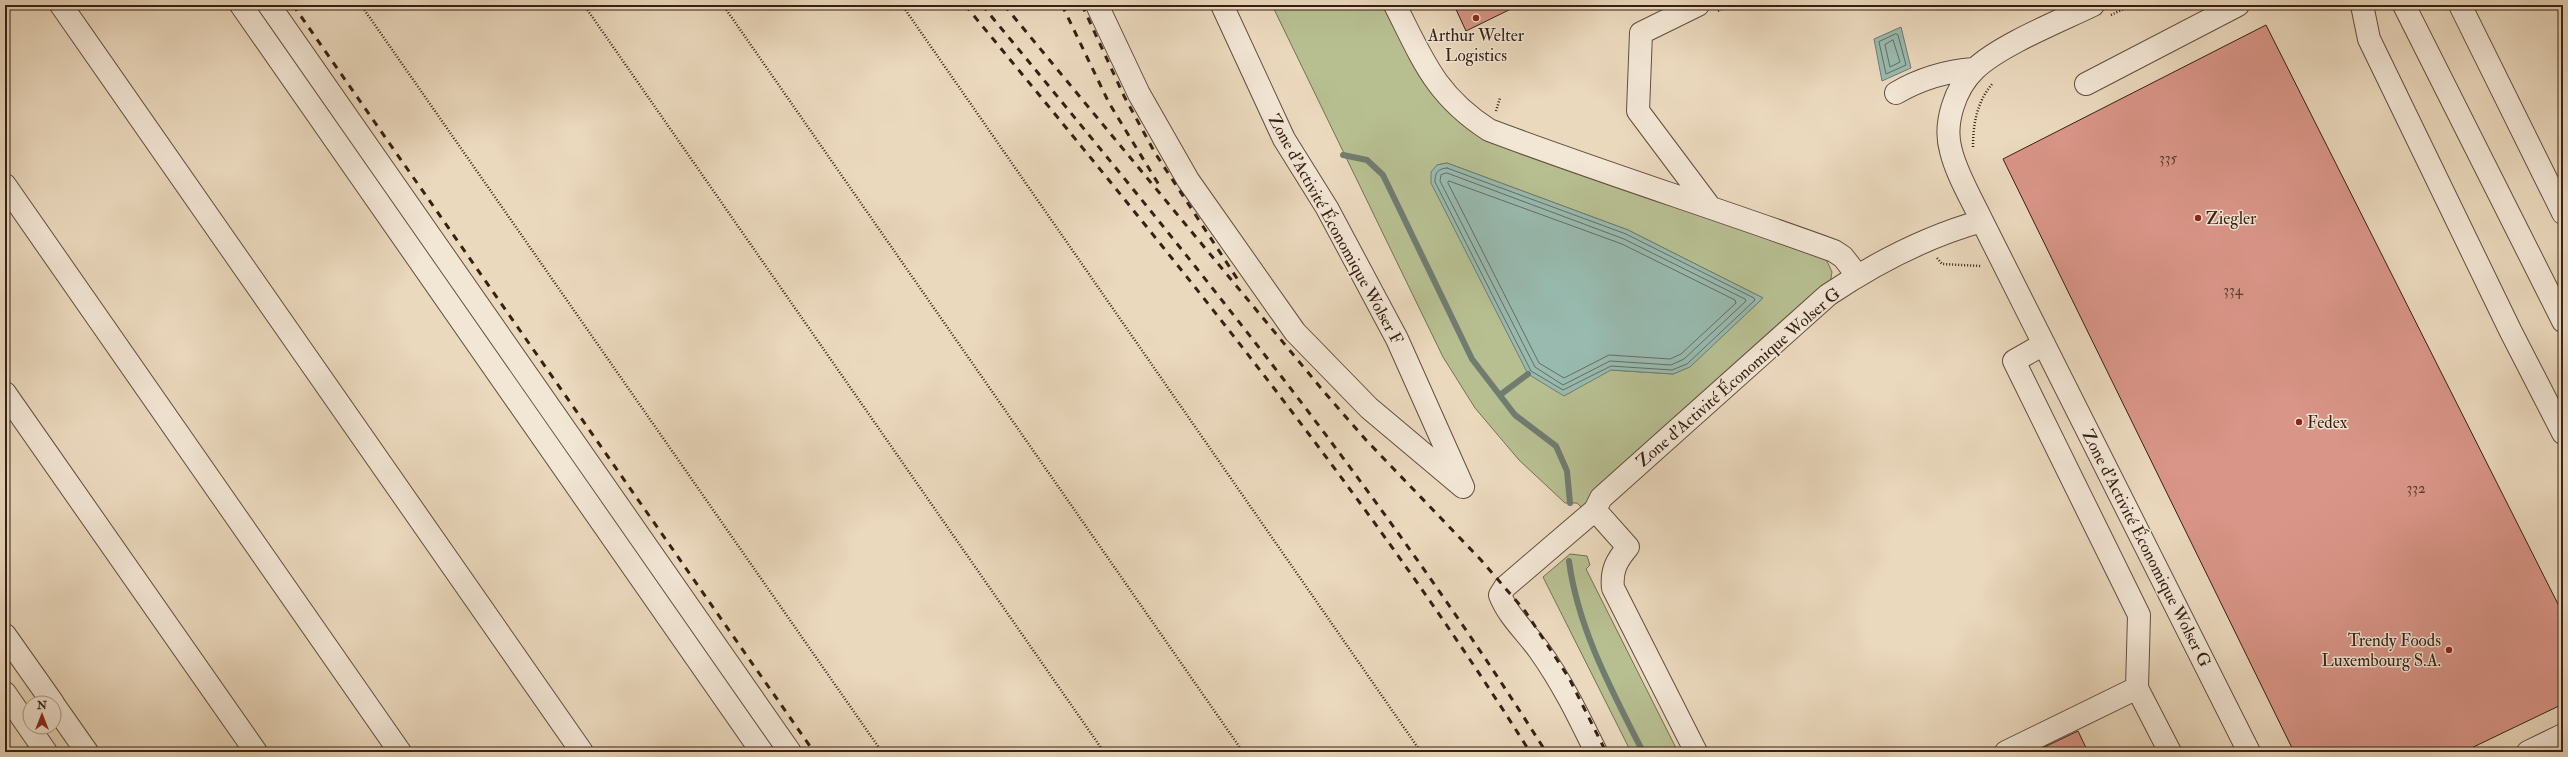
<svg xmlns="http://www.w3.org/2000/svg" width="2568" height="757" font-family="'IM FELL Double Pica',serif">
<rect width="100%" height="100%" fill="#ebd9be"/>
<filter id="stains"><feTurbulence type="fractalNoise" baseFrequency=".005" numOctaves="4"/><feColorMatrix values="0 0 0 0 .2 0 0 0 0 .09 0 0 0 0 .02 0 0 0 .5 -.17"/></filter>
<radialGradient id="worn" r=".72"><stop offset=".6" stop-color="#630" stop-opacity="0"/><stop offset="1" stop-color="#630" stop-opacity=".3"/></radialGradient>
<path fill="#b7bf91" stroke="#767052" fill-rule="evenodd" d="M1272 5H1389L1462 118 1826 259 1832 272 1828 295 1589 515 1577 503H1565L1519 460 1475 408 1443 357ZM1447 163 1628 230 1763 298 1689 367 1673 374 1611 370 1437 165Z
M1570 554 1587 556 1590 565 1586 569 1678 752H1631L1543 577Z"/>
<path fill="#98baaf" stroke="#717c71" d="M1901 27 1911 68 1882 81 1874 39Z
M1447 163 1628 230 1763 298 1690 367 1673 374 1611 370 1564 396 1528 374 1431 183V172L1437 165Z"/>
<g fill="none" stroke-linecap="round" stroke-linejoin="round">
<path stroke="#676d61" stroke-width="1" d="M1896 34 1898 35 1906 65 1886 74 1879 42Z
M1893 40 1900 62 1890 67 1885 45Z
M1447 168 1626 234 1754 298 1755 300 1687 364 1672 370 1611 366 1563 390 1531 371 1435 182C1435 173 1437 169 1447 168Z
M1447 173 1624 239 1745 299 1746 301 1684 359 1671 365 1610 361 1563 385 1535 367 1440 181 1441 175Z
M1449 181 1622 244 1735 300 1736 303 1681 354 1670 359 1609 355 1564 378 1539 363 1448 183Z"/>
<path stroke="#717c71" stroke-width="6" d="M1343 155 1367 160 1383 175 1472 359 1515 415 1556 446 1567 471 1570 503
M1500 395 1528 374
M1569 561C1578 629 1612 691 1643 752"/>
</g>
<path fill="#d99588" stroke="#362013" d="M1454 5H1519L1466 31Z
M2266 25 2563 614V704L2463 752H2294L2003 159Z
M2078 731 2088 752H2034Z"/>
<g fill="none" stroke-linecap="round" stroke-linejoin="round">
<g stroke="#634e3e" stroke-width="24">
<path id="minor" d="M61 5 582 752
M241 5 762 752
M269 5 790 752
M1097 5 1139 94 1188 180 1295 332 1369 408 1463 487 1397 339 1327 208 1284 139 1222 5
M1395 5C1423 60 1435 95 1489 130 1603 173 1719 209 1834 251L1843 257 1857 275
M1698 5 1641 33 1638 111 1710 207
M2093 5C2060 21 2000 45 1975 69 1955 88 1943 124 1951 151 1957 175 1971 198 1982 221L2249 752
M2362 5 2369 39 2511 332 2563 433
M2404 5 2563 321
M2460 5 2563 213
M2086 84 2238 5
M1896 93C1920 79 1946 71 1974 69
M5 185 400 752
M2044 344 2014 361 2139 615 2137 688 2170 752
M5 393 256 752
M1595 510 1628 547C1617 560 1611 570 1613 588L1696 752
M5 635 53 703
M5 693 46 752
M54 705 87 752
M1596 752C1579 717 1562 682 1539 650 1526 632 1508 616 1500 595L1505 587 1595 510 1601 498 1828 295C1874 264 1928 236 1982 221
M2006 752 2137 688
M2528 752 2563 735"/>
</g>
<path stroke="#362013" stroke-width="2.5" stroke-dasharray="1 2" stroke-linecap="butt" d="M361 5 882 752
M584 5 1104 752
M723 5 1243 752
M902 5 1421 752
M1718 11 1730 5
M2111 15 2132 5
M1496 111 1500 98
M1973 147C1973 124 1977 101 1993 83
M1937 258 1942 264 1981 266"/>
<use href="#minor" stroke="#f2e6d5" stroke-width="22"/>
<path stroke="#362013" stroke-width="3" stroke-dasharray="7 7" stroke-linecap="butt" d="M293 5 814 752
M965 5C1164 246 1363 487 1530 752
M982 5C1181 246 1379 487 1546 752
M1004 5 1325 393 1366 440 1481 560 1525 611 1569 678 1606 752
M1062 5 1109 103 1159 185
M1082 5 1124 96 1155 153 1240 283"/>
</g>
<g fill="#8f2418" stroke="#f2e6d5" stroke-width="1.5">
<circle cx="1476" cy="18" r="4"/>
<circle cx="2198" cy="218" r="4"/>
<circle cx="2299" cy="422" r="4"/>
<circle cx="2449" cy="650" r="4"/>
</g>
<g text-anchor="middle" stroke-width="3" stroke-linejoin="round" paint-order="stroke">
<g font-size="15" fill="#5f3d30">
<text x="2168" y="163">335</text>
<text x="2233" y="295">334</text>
<text x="2416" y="493">332</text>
</g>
<g font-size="17" fill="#362013" stroke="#f2e6d5" text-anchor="start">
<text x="1476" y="41" text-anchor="middle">Arthur Welter<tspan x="1476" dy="20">Logistics</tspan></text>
<text x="2206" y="224">Ziegler</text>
<text x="2307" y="428">Fedex</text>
<text x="2441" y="646" text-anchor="end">Trendy Foods<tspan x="2441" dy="20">Luxembourg S.A.</tspan></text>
</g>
<g font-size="17" fill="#362013" stroke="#f2e6d5">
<text transform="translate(1336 229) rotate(61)" y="6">Zone d'Activité Économique Wolser F</text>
<text transform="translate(1738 377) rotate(-41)" y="6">Zone d'Activité Économique Wolser G</text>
<text transform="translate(2147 548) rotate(63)" y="6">Zone d'Activité Économique Wolser G</text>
</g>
</g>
<rect width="2568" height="757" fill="none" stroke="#ebd9be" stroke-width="20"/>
<rect x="6" y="6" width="2556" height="745" fill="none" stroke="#362013" stroke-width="2"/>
<rect x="10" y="10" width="2548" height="737" fill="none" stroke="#362013"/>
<g transform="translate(42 715)"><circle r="19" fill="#f2e6d5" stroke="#a79787"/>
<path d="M0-3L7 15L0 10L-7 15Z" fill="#8f2418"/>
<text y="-6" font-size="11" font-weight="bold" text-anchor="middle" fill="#362013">N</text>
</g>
<rect width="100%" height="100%" filter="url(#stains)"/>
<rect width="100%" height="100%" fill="url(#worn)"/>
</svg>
